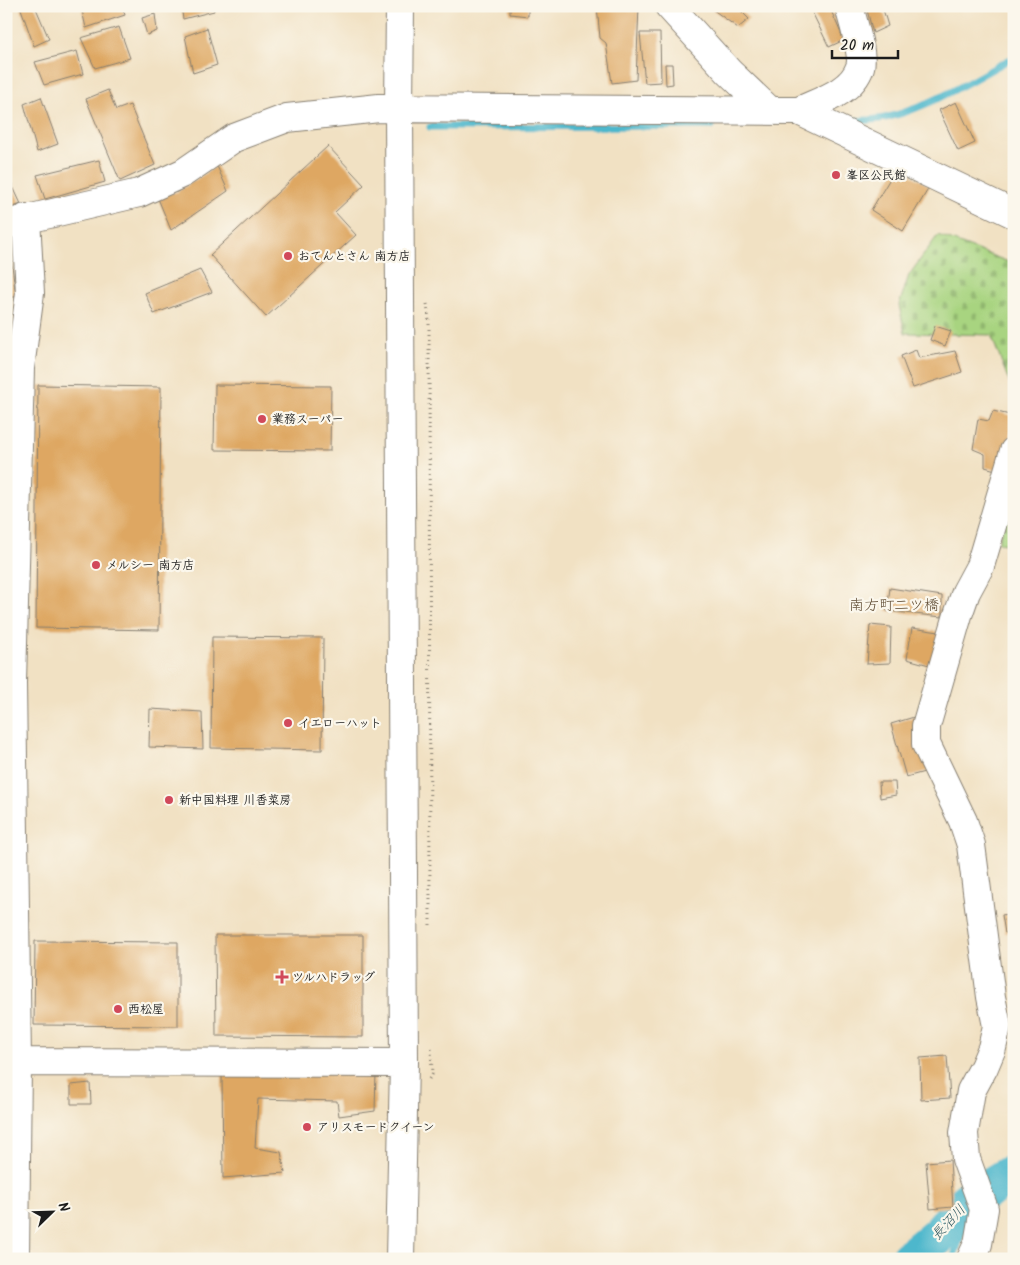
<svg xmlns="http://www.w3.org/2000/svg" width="1020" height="1265" font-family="Kalam,'Klee One',sans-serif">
<defs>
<pattern id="cemetery-stones" width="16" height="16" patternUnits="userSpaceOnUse" patternTransform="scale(1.25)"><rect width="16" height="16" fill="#a8d480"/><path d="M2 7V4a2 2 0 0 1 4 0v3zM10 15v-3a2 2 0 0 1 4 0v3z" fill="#90b56e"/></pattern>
</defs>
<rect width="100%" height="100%" fill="#fbf7ec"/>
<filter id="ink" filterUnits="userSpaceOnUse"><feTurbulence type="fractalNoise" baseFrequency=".02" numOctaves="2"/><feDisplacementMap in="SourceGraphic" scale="10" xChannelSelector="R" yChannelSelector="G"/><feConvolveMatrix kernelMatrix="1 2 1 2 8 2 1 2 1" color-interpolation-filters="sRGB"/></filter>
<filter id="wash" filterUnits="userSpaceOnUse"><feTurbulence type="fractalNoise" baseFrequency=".0096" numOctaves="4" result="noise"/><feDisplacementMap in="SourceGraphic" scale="20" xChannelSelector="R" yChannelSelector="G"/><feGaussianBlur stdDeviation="1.12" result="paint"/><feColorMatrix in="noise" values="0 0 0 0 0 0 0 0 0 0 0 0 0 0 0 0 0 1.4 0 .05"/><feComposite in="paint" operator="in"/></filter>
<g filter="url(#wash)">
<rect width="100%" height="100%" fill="#f1e1c3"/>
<path fill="url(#cemetery-stones)" stroke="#62784e" d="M938 235 1014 264V394L991 335 905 333 899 305 909 275Z
M1014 485V545L998 543Z"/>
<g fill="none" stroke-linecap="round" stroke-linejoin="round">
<path stroke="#4eb7cc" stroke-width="7" d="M843 121C858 121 874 121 889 117 932 106 975 78 1014 57
M430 127 712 126
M953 1259 963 1230 968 1201"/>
<path stroke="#4eb7cc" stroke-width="40" d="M910 1259 941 1233 968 1201 1014 1173"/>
</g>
<g id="blocks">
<path fill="#dea762" d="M20 6H35L49 39 34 46Z
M81 6H122L125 15 86 28Z
M181 6H213L214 11 183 19Z
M510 6H528V16L510 14Z
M597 6H639L636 80 612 83 606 43 600 38Z
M708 6H736L749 19 738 28Z
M824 6H829L844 40 829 47 812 12Z
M866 6H882L888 26 873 33Z
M155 14 157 31 147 35 142 18Z
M119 27 130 58 95 68 81 38Z
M207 28 217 65 193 73 185 36Z
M640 33H660L661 82 645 83Z
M77 51 83 74 44 85 35 62Z
M665 64H672L673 84 666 85Z
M108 90 116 110 130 105 155 165 120 181 86 99Z
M41 97 58 144 37 152 24 104Z
M956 102 975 143 958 151 939 110Z
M328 146 364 185 335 212 356 235 266 317 210 255Z
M99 160 105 182 45 199 37 175Z
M217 166 228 191 171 230 157 196 177 192Z
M897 167 930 186 903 231 871 210Z
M9 178 21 204 6 210V179Z
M6 250H10L16 297H6Z
M200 270 212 292 154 314 145 293Z
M935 326 951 331 945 346 930 340Z
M916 350 919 358 955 351 962 372 913 388 901 356Z
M38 385 161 387 159 630 36 628Z
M215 385 331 386 330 451 214 450Z
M993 411 1014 416V422L999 471 985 467V454L973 449 978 419 989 421Z
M890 588 942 596V617L887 611Z
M870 625 891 627 890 663 867 664Z
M912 628 939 632 933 666 907 659Z
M212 637 323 638 322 750 211 748Z
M150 709 202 712 203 749 149 747Z
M914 717 932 770 906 777 891 724Z
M879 782H895L896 795 880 798Z
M1007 914 1012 931 1005 933 1002 915Z
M215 935H363V1037L216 1036Z
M35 941 178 942V1026L34 1025Z
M947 1056 950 1098 921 1100 920 1058Z
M376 1071 375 1111 339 1116 337 1101 258 1099 255 1148 281 1152 285 1173 223 1178 222 1074Z
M90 1083 91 1104H71V1085Z
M950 1160 953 1207 930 1209 926 1162Z"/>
</g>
</g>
<g filter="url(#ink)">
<use href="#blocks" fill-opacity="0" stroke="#867e70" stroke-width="1"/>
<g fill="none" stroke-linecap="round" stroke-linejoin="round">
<g stroke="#867e70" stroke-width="30">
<path id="minor" d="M669 6 729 72 770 111
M799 111 1014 214
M6 224 139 193 183 173 234 138 287 118 379 108 799 111C820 101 852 92 860 67 864 55 852 19 849 6
M6 1062 404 1063
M15 1259 17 1062 12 683 20 368 30 293 26 218
M400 1259 404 1063 399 108 400 6
M971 1259 978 1244 984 1209 966 1159 964 1133 971 1091 984 1067 992 1048 997 1026 991 997 971 845 963 821 926 744V726L958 615 966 592 980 566 1014 451"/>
</g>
<path stroke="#867e70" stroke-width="3" stroke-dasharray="1 4" stroke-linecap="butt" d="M427 304 429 321 430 927
M429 1079 432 1074 431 1046"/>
<use href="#minor" stroke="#fff" stroke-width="28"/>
</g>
</g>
<g fill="#d1495b" stroke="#fbf7ec" stroke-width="2">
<circle cx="836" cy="175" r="5"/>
<circle cx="288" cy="256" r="5"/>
<circle cx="262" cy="419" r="5"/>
<circle cx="96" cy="565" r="5"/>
<circle cx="288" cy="723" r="5"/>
<circle cx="169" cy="800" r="5"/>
<path d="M279.5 969.5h5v5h5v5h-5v5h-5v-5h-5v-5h5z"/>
<circle cx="118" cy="1009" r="5"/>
<circle cx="307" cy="1127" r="5"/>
</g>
<g text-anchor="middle" stroke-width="4.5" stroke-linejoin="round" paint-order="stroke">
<g font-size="12" font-weight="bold" fill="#1c1c1c" stroke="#fbf7ec" text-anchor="start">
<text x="846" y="179">峯区公民館</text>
<text x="298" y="260">おてんとさん 南方店</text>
<text x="272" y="423">業務スーパー</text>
<text x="106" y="569">メルシー 南方店</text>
<text x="298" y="727">イエローハット</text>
<text x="179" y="804">新中国料理 川香菜房</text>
<text x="292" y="981">ツルハドラッグ</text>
<text x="128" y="1013">西松屋</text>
<text x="317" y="1131">アリスモードクイーン</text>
</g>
<g font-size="14" font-style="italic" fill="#305a62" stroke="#fbf7ec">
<text transform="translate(948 1222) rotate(-47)" y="5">長沼川</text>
</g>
<g font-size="15" fill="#604d34" stroke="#fbf7ec">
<text x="894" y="610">南方町二ツ橋</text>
</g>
</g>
<rect width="1020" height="1265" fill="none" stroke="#fbf7ec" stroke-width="25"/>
<g transform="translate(52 1212) rotate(67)" stroke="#fbf7ec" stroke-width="4" paint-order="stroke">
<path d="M0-4L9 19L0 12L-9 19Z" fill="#1c1c1c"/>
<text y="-8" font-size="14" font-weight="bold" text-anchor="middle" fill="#1c1c1c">N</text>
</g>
<path d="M832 50v8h66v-8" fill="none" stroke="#1c1c1c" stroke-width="2.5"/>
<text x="840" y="50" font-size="15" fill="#1c1c1c" stroke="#fbf7ec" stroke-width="4" paint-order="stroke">20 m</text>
</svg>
